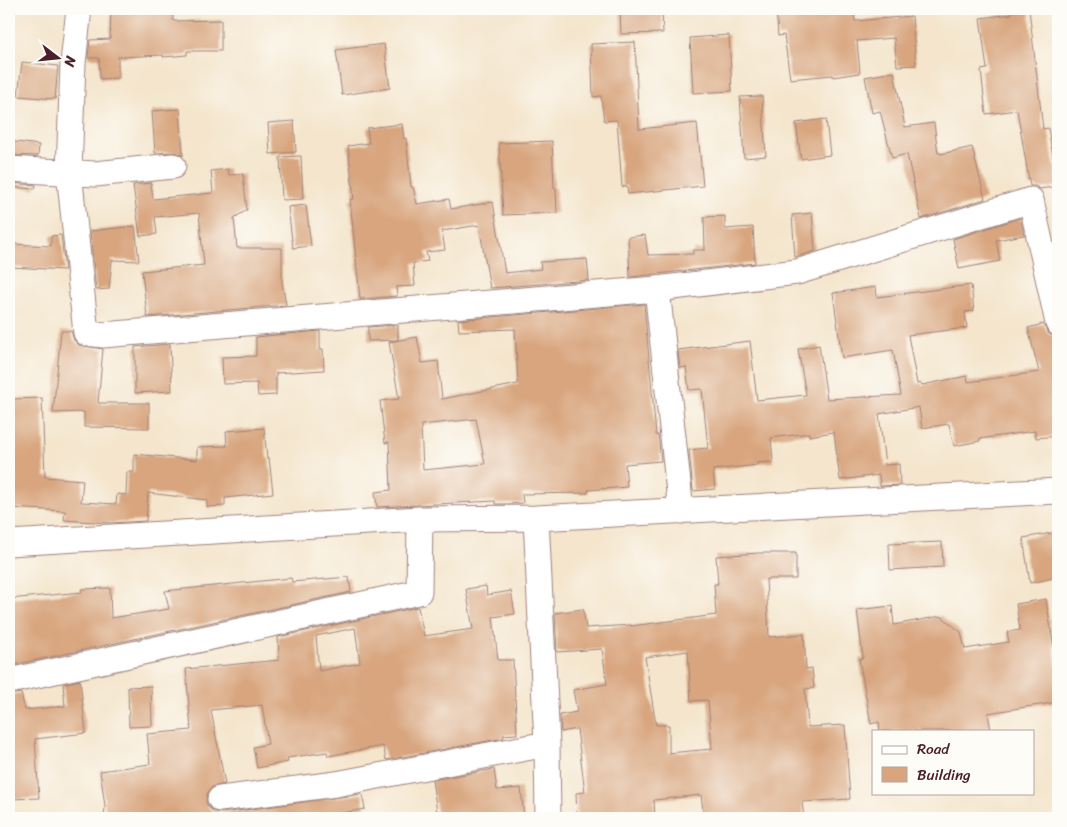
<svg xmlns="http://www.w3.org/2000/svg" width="1067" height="827" font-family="Sriracha,sans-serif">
<rect width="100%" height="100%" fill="#fdfcf7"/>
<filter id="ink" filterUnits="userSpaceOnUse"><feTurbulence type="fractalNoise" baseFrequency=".02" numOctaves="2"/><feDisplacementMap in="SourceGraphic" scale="10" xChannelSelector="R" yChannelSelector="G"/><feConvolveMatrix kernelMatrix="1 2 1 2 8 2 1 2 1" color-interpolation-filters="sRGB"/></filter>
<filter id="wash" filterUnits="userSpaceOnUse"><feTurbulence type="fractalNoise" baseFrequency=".0096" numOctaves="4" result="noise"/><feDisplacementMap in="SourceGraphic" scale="20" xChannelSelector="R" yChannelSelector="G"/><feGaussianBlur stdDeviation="1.12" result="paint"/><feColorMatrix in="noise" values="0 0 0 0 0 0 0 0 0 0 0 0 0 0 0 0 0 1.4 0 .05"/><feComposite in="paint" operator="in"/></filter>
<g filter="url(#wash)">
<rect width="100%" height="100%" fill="#f4e5cc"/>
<g id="blocks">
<path fill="#d8a57e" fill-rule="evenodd" d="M111 9 173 10V21L221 20V51H187V55L163 57V55L118 57V78L100 79 99 58H88L90 40 110 39Z
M620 9H662L663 33 621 34Z
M776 9H847V14L854 13 855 21 912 16 916 65 897 66 894 38 857 41 860 73 833 77V75L790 79 784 35 778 36Z
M1011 9H1029L1043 129 1048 128 1058 186 1040 189 1035 186H1030L1017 110 986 114 981 70 987 69 980 18 1012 14Z
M729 35 732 91 693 93 690 38Z
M635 42 639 129 697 123 703 186 628 194 627 186 622 187 617 120 604 121 601 96 593 97 591 44Z
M384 44 390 88 342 95 336 50Z
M22 62 58 66 55 99 18 96Z
M894 72 905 127 934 123 938 153H941V154L972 147 985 199 921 219 907 154 892 158 880 111 872 113 865 77Z
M762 96 766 156 744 158 740 97Z
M180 109 183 156 178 153 172 152 155 153 152 111Z
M826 119 830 155 801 159 796 123Z
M294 121 296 152 270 154 268 123Z
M402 124 404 139 406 138 411 187H413L417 204 449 199 451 209 493 202 505 273 541 269 540 262 587 259 589 280 490 288 479 225 442 231 445 250 426 252 428 261 413 263 415 286 396 287 397 296 360 299 350 199H354L348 146 369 143 367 128Z
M9 141 39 145 38 156 9 155Z
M552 141 554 188H556L557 213 503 215 499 143Z
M301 156 303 199 282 200 280 157Z
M228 169 229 175 243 174 247 210 234 218 237 248H282V282L286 305 147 317 142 271 204 265 199 213 155 217 157 234 140 236 133 185 151 183 153 199 213 193 211 171Z
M9 183 36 185 35 189 9 187Z
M306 205 311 246 293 248 288 207Z
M812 213 815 251 795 257 792 215Z
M725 216V229L753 227 755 263 630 277 628 237 645 235 648 255 693 254V250H705L704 217Z
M1020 218 1024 235 996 240 1000 261 959 269 953 239Z
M135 226 139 261 112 260 109 289 96 290 90 231Z
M61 235 65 270 10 267 12 244 51 246V236Z
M971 285 974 311 965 312 967 328 908 335 917 384 921 383 922 385 967 376 968 382 1039 372 1028 328 1043 324 1048 333 1053 336 1058 337V436L1036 438 1035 431 979 439 980 441 954 446 949 424 922 428 919 407 879 414 885 465 899 464 900 485 880 486 879 475 840 480 834 432 809 436V433L771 438 773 462 757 463V465L713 470 715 489 693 491 689 450 708 448 702 389 689 390 686 367 680 368 678 350 750 341 757 400 806 395 798 349 819 345 827 399 901 395 893 350 842 358 833 293 876 287 877 297Z
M644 304 656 435H658L661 461 625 464 627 487 588 490V493L522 494 523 503 510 504H495V501L377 507 375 492 391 490 389 442 385 443 380 401 399 399 389 342 417 337 422 363 438 361 442 399 518 384 515 329 459 331 458 320ZM476 419 485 464 423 470 421 425Z
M398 325V340L368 341V327Z
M61 331H71L74 340 79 345 103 349 98 403H149V428L84 427V412L53 413Z
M320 331V350L323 349 324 370 276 373V395L258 396 257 383 223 384 222 357 256 356V337Z
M170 344 172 391 135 393V347Z
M42 398 45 477 83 480 81 502 116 504 117 494 126 495 127 472H134V454L197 460V447L227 446 226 431 264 428 267 459 269 458 273 493 225 498V506L207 507V500L148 493 146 521 110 523 64 520 65 511 9 508V416L11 415V399Z
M1058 532V577L1030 583 1023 538Z
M942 542 943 567 890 570 889 544Z
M759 553H796V579H766L769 637 804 634 806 669 812 668 814 688 805 689 808 727 845 725 850 799 802 802 804 818H704L701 795 654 800 655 818H628V814L577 818 576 793 585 792 577 729 561 732 560 715 577 712 573 690 607 684 602 649 557 652 555 613 583 609 586 628 631 625V626L716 615 714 584H718L716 556ZM688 651 691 701 708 700 712 749 669 753V725H656L645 657Z
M349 577 351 592 9 666V599L82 592 81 589 110 588 111 618 169 609 165 591 291 578 292 582Z
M486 586 487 595 511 591 515 614 493 617 498 660H513L517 734 503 735 504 738 386 760 383 746 328 756 327 752 287 758 288 762 257 768 253 747 268 744 262 705 211 710 225 784 212 787 207 794 206 801 208 807 214 812 222 813 362 794 365 809 331 815 332 818H104L105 806 100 771 150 764 147 734 191 730 186 669 279 660 278 637 418 607 424 636 473 629 466 589ZM355 628 360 663 319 671 316 636Z
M1046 599 1058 673V702L988 713 991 731H880L879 722 871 724 859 659 863 658 857 610 892 606 894 625 941 616 961 632 965 649 1009 642 1007 632 1020 630 1016 604Z
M80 680 86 733 35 739 39 798 9 799V695L21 693 25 710 65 706 63 684Z
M151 686 152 726 129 727 128 687Z
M494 769 497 790 521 788 524 818H482V812L438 818 432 780Z"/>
</g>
</g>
<g filter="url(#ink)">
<use href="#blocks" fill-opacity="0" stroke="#9f827c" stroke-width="1"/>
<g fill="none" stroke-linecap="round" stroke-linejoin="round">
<g stroke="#9f827c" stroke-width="27">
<path id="minor" d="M79 9 73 63 69 172 86 333 103 335 657 289 797 272 1031 200 1058 323
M9 169 95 174 173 166
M657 289 681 511
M536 518 547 744 548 818
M9 543 420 519 536 518 1058 491
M9 681 419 592 420 519
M220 799 336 784 547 744"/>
</g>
<use href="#minor" stroke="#fff" stroke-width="25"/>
</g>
</g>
<rect width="1067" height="827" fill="none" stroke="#fdfcf7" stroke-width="30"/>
<rect x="872" y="730" width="162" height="65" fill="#fdfcf7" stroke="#b5a4a5"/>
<rect x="882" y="746" width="25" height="8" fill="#ffffff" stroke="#b5a4a5"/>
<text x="917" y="754" font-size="15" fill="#4a1f2b">Road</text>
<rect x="882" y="767" width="25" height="15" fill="#d8a57e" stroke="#b5a4a5"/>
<text x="917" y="780" font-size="15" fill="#4a1f2b">Building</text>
<g transform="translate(58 58) rotate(106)" stroke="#fdfcf7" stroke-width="4" paint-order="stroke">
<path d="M0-4L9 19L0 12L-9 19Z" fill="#4a1f2b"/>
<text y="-8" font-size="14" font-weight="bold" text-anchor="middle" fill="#4a1f2b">N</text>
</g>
</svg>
